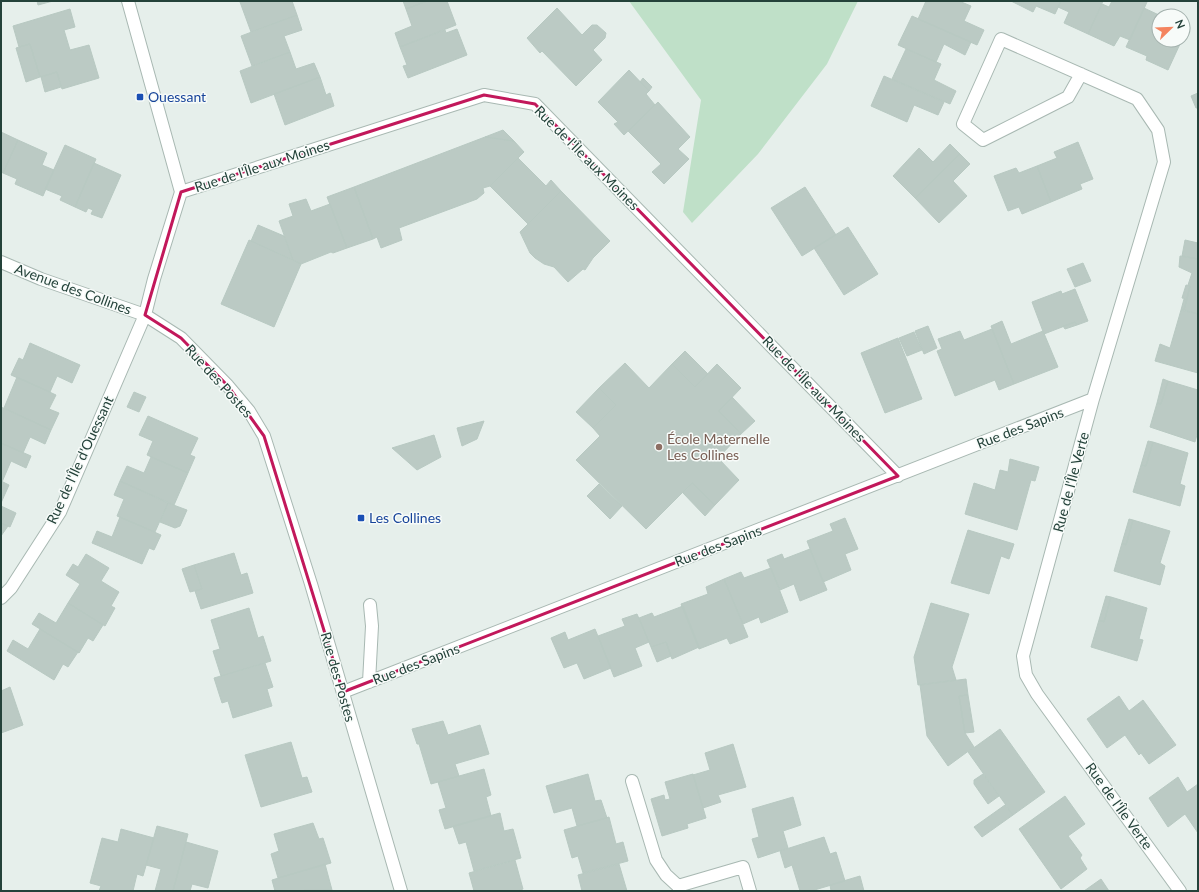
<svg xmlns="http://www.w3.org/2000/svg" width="1199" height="892" font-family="Lato,sans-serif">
<rect width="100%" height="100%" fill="#e6efeb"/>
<path fill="#bfe0c8" d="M629 1H858L827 64 758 154 692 223 683 212 701 100Z"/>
<path fill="#bbcac4" stroke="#b8c9c2" d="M37 1H53L38 5Z
M242 1H292L297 15 251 32 240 2Z
M403 1H427L406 9Z
M427 1H447L456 25 400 47 395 33 412 26 406 9Z
M926 1H959L971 6 964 21 984 30 977 45 918 19Z
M1011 1H1061L1055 14 1036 6 1033 12Z
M1061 1H1103L1088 34 1064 23 1069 12 1058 7Z
M1112 1H1145L1147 2 1130 40 1120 36 1114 46 1088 34 1102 4 1109 7Z
M557 8 582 35 592 25H597L606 33 605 38 593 50 602 60 576 86 542 51 540 53 527 38Z
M1144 8 1161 16H1159V40H1171L1180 44 1168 70 1146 60 1147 56 1126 47Z
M70 9 75 27 64 30 70 50 89 45 99 78 62 89 57 72 40 77 30 44 19 47 13 26Z
M297 15 302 30 284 36 290 52 252 66 241 36Z
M912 16 971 42 965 55 944 44 936 62 898 45Z
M457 29 467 55 408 78 403 66 407 65 400 47 445 30 446 33Z
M30 44 40 77 26 82 16 48Z
M906 49 941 64 934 80 956 91 950 104 892 79Z
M290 52 296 69 314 63 320 77 251 103 240 71Z
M629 70 649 91 646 94 655 105 624 135 614 124 618 122 598 102Z
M57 72 61 87 45 92 41 77Z
M884 76 944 102 938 115 914 105 907 122 871 106Z
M320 77 326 95 330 93 334 106 285 125 274 94Z
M643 78 652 87 649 91 640 82Z
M1198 93V108H1196L1191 96Z
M658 102 690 137 678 149 689 159 664 184 652 172 661 164 628 131Z
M503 130 514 141 485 137Z
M1 132 18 140 3 173 1 172Z
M485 137 514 141 524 152 490 186 483 188 484 193 477 199 399 228 402 240 381 248 377 237 373 239 354 187Z
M18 140 47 153 42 165 54 170 43 196 15 184 17 179 3 173Z
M1078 142 1093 179 1080 184 1082 189 1051 202 1037 166 1057 158 1054 152Z
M950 144 960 154 915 198 893 176 919 148 933 162Z
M65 145 96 159 75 207 60 200 62 196 45 189Z
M960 154 970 164 953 181 967 196 939 223 915 198Z
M518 158 546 186 551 180 561 191 528 224 490 186Z
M94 163 121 175 102 218 91 214 93 210 88 208 86 212 75 207Z
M1037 166 1051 202 1022 214 1019 207 1008 211 994 176 1016 168 1019 173Z
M354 187 373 239 347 248 327 197Z
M805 187 836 235 802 256 771 208Z
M561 191 610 241 593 258 585 270 583 269 568 282 554 267 544 264 535 258 530 253 520 232Z
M306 199 311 211 330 204 347 248 333 253 331 252 301 264 293 260 279 221 293 216 289 204Z
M258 225 284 236 293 260 251 241Z
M848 227 878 274 844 295 814 248Z
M249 240 301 264 274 327 221 304Z
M1185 240 1198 243V259L1182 256Z
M1180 256 1198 259V314L1184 310 1190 286 1188 285 1192 273 1179 267Z
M1083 263 1091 281 1075 287 1067 269Z
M1186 285 1190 286 1187 299 1182 298Z
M1075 289 1088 321 1077 325 1075 322 1044 334 1032 302 1061 291 1062 294Z
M1184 299H1187L1184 310H1181Z
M1181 310 1198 314V373L1155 361 1160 344 1170 348Z
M1002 321 1011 344 1043 331 1058 367 1014 384 991 326Z
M1075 322 1077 325 1065 329 1063 326Z
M928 326 937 348 924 354 915 331Z
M992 329 1014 384 999 390 995 380 955 396 937 351 942 349 938 339 960 331 964 340Z
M914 332 922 350 907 356 899 338Z
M898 338 922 399 885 413 861 353Z
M30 343 80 365 72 383 57 376 50 392 11 375 19 358 23 360Z
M685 351 708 374 695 387 672 364Z
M625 363 649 388 672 364 695 387 717 364 741 388 719 411 741 434 718 458 739 480 715 505 692 483 646 529 576 460 600 436 593 428 616 405 599 388Z
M17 377 56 395 49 409 59 413 51 430 4 408Z
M1163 379 1168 381 1161 404 1157 403Z
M1168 381 1198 390V414L1197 419H1198V431L1195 442 1150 427 1157 403 1161 404Z
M599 388 616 405 593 428 576 412Z
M134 392 146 397 139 412 127 407Z
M732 397 755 421 741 434 719 411Z
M1 407 51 430 45 444 30 437 23 453 1 443Z
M148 416 198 438 190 455 195 457 188 473 147 455 153 441 139 435Z
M484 421 477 439 462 446 457 428Z
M434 435 441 457 417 470 392 448Z
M1148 441 1153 442 1146 466 1141 465Z
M1153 442 1188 453 1180 484 1185 486 1180 506 1133 492 1141 465 1146 466Z
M1 443 31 456 26 468 11 461 2 482Z
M151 457 188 473 174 505 120 481 127 466 144 473Z
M1010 459 1039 467 1035 481 1031 480 1017 530 965 514 974 483 995 490 1000 470 1008 472Z
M1 481 9 485 1 503Z
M120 481 168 503 155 532 117 516 124 499 114 495Z
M692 483 715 505 705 516 683 493Z
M599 484 622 506 610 519 587 496Z
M168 503 187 510 180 526 175 528 160 522Z
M1 506 16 513 10 527 1 523Z
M120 517 161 535 154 550 149 548 142 564 92 543 97 531 112 537Z
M845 518 858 549 845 554 851 570 823 582 807 541 833 531 830 524Z
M1129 519 1133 520 1126 545 1122 543Z
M1133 520 1170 531 1160 563 1165 566 1160 585 1114 571 1122 543 1126 545Z
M1 523 8 526 1 536Z
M968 530 1014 544 1009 559 1001 556 989 594 951 583Z
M810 549 827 590 800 601 794 584 780 590 767 560 782 554 784 559Z
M234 553 241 575 247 573 253 593 201 609 195 591 202 589 194 565Z
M86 554 109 568 101 581 119 592 111 606 115 608 105 626 68 603 80 584 66 575 73 564 78 567Z
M194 565 202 589 190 592 182 569Z
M771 568 788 612 761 623 759 617 743 624 724 579 741 572 744 578Z
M724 579 748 637 730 644 727 638 699 649 681 604 708 594 706 587Z
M1106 596 1111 597 1104 622 1099 620Z
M1111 597 1147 608 1139 639 1143 640 1137 661 1091 647 1099 620 1104 622Z
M68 603 103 625 93 641 88 638 79 653 32 624 39 613 56 623Z
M931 603 969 614 952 667 956 680 918 685 914 657Z
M683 606 699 647 672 659 666 642 651 647 639 618 652 613 654 617Z
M249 608 258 638 263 636 271 661 221 676 213 651 220 649 211 620Z
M637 614 649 642 635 648 642 666 614 677 598 636 625 626 622 619Z
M40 629 78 652 68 667 63 664 54 680 7 651 13 640 28 649Z
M595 629 611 668 584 679 577 663 564 668 551 638 565 632 568 640Z
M666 642 671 656 657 662 651 647Z
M265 663 273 687 267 689 272 706 233 718 228 701 222 703 214 678Z
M966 679 968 695 959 696 965 733 974 747 948 766 927 736 920 685Z
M10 687 23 725 1 733V691Z
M968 695 974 732 965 733 959 696Z
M1119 696 1129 711 1143 700 1176 745 1149 764 1141 753 1139 755 1125 735 1107 748 1087 719Z
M443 721 448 735 480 725 489 754 455 764 459 776 431 784 419 744H417L412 729Z
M1000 729 1045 792 1013 815 968 752Z
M291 742 302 778 307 777 312 792 261 807 245 755Z
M733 744 746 787 718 795 721 802 703 808 693 775 710 770 705 753Z
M484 769 491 795 486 797 491 816 445 829 439 810 446 808 438 782Z
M588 774 595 801 601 800 607 818 577 826 572 808 554 813 546 786Z
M693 774 706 818 687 824 688 828 662 836 651 799 664 795 665 800 670 799 665 782Z
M983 774 999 796 988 804 974 784V780Z
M1178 777 1187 792 1198 784V833L1185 814 1168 827 1149 798Z
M1065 796 1085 824 1068 836 1082 855 1080 858 1087 869 1061 889 1019 829Z
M793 797 801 825 783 831 788 848 758 858 752 839 759 837 752 809Z
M1005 805 1013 815 982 837 974 827Z
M500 813 504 831 513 829 521 858 474 871 466 842 459 844 453 826Z
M609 817 616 844 623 842 628 861 583 873 578 856 572 858 564 830Z
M313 823 319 839 323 838 331 863 278 878 271 854 279 851 274 834Z
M157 826 188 834 173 891H155L161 869 146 865Z
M121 829 154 838 143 876 137 874 133 891H99L101 886 90 883 102 838 118 842Z
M824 837 830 854 836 852 845 881 811 891H800L792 865 785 868 780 851Z
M186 842 218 851 208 888 192 884 190 891H173Z
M515 860 523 889 517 891H474L469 873Z
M325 864 332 890 275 891 272 880Z
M619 864 627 891H582L578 875Z
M860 876 864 891H831L830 885Z
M1101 879 1109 891H1084Z"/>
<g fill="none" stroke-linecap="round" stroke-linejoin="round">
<g stroke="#a8b8b2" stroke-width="14">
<path id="street" d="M1081 74 1068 97 983 140 963 124 1001 39 1137 99 1158 130 1164 162 1093 399 1023 656 1026 675 1037 694 1180 891
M181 192 484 95 535 104 898 476
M1 262 41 279 145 315 181 338 228 386 249 411 264 436 311 584 401 891
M1 598 11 588 60 512 145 315 154 279 181 192 128 1
M369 682 372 626 370 605
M343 692 1093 399
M632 781 656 860 666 875 678 886 680 891
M678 886 743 867 750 891"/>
</g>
<use href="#street" stroke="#fff" stroke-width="12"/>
</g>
<path fill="none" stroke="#c2185b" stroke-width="3" stroke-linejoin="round" d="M484 95 535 104 898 476 343 692 264 436 228 386 181 338 145 315 181 192Z"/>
<g fill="#1a4fb4" stroke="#f7fbf9" stroke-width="1.5">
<rect x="136" y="93" width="8" height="8" rx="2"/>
<rect x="357" y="514" width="8" height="8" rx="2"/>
</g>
<circle fill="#8d6e63" stroke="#f7fbf9" stroke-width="1.5" cx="659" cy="447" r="4"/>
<g text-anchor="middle" stroke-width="3" stroke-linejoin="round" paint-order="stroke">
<g font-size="14" fill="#164399" stroke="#f7fbf9" text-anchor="start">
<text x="148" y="102">Ouessant</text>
<text x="369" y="523">Les Collines</text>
</g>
<g font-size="14" fill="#24423a" stroke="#f7fbf9">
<text transform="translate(587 158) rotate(45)" y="5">Rue de l'Île aux Moines</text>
<text transform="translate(262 166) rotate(-18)" y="5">Rue de l'Île aux Moines</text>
<text transform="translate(73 289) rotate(20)" y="5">Avenue des Collines</text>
<text transform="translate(219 381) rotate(48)" y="5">Rue des Postes</text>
<text transform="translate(814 389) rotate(46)" y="5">Rue de l'Île aux Moines</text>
<text transform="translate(1020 428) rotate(-21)" y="5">Rue des Sapins</text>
<text transform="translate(80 460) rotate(-65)" y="5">Rue de l'Île d'Ouessant</text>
<text transform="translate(1071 482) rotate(-75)" y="5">Rue de l'Île Verte</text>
<text transform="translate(718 546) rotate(-21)" y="5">Rue des Sapins</text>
<text transform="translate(416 664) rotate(-21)" y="5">Rue des Sapins</text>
<text transform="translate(338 677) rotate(74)" y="5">Rue des Postes</text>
<text transform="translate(1119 806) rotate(54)" y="5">Rue de l'Île Verte</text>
</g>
<g font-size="14" fill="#785e54" stroke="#f7fbf9" text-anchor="start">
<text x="667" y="444">École Maternelle<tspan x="667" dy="16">Les Collines</tspan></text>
</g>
</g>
<rect width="1199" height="892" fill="none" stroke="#24423a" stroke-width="4"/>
<g transform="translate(1171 28) rotate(67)"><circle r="19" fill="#f7fbf9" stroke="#a3b1ad"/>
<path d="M0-3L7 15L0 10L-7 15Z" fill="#f4845f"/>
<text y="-6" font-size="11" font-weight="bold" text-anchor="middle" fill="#24423a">N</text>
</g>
</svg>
